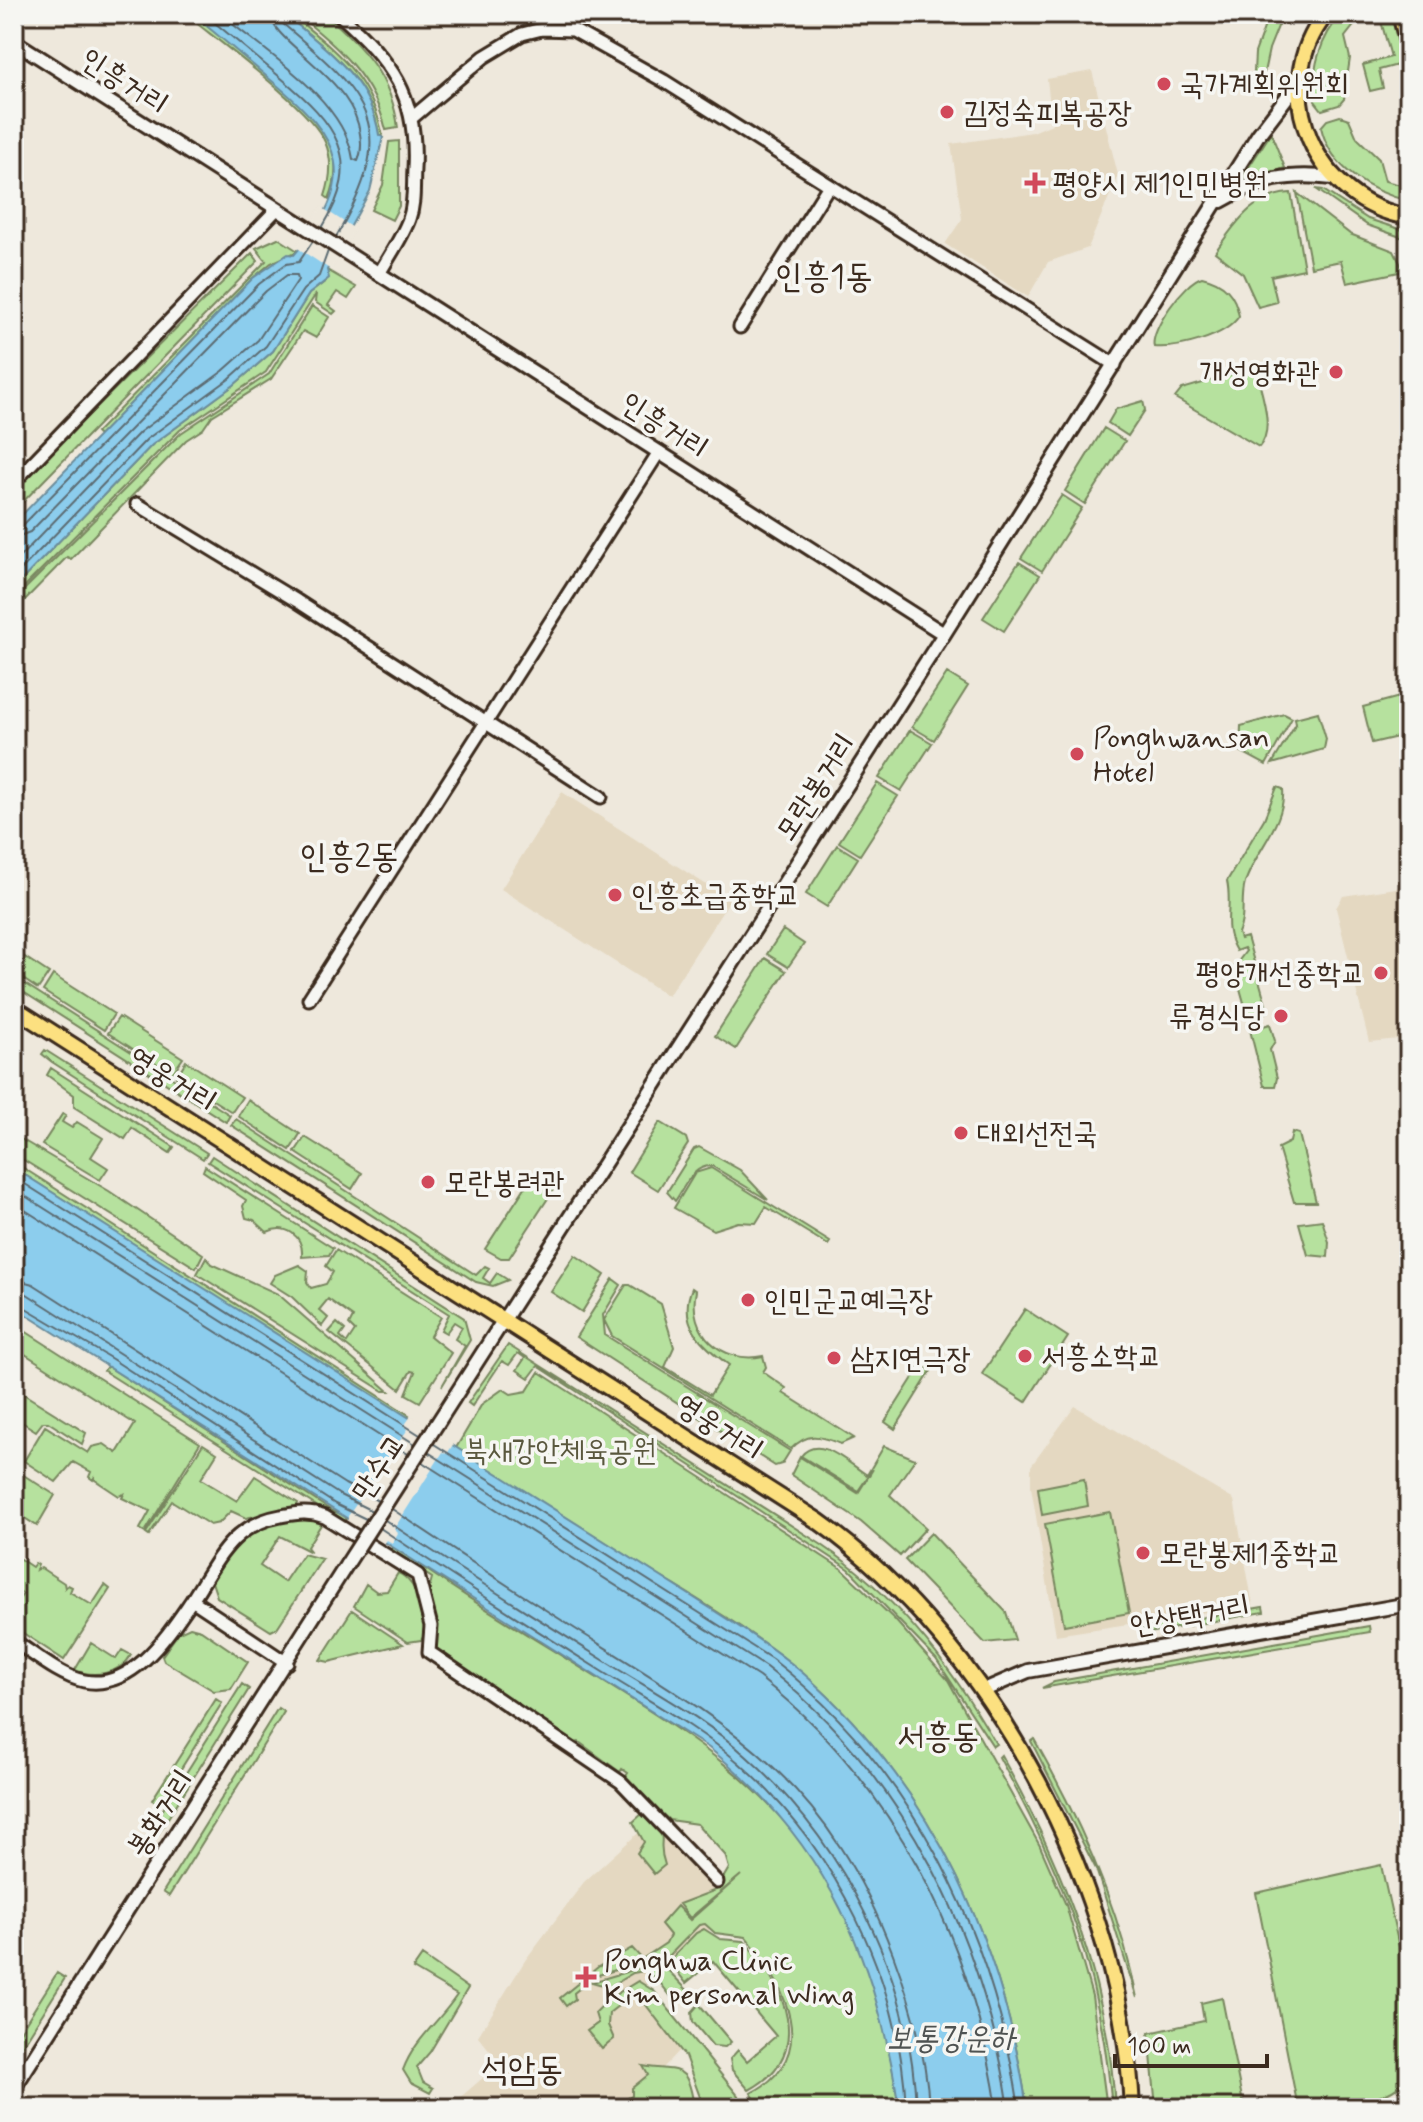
<svg xmlns="http://www.w3.org/2000/svg" width="1423" height="2122" font-family="Mynerve,'Poor Story',sans-serif">
<rect width="100%" height="100%" fill="#eee8dc"/>
<filter id="ink" filterUnits="userSpaceOnUse"><feTurbulence type="fractalNoise" baseFrequency=".0125" numOctaves="2"/><feDisplacementMap in="SourceGraphic" scale="16" xChannelSelector="R" yChannelSelector="G"/><feConvolveMatrix kernelMatrix="1 2 1 2 8 2 1 2 1" color-interpolation-filters="sRGB"/></filter>
<g filter="url(#ink)">
<path fill="#e4d8c1" d="M1092 71 1118 175 1088 248 1048 262 1028 297 945 244 962 219 951 144 1033 132 1052 124 1047 79Z
M562 792 730 900 668 996 501 889Z
M1409 886V1038L1369 1042 1336 908 1343 896Z
M1075 1406 1234 1500 1253 1605 1056 1635 1031 1487V1466Z
M647 1825 661 1829 721 1900 718 1922 640 1991 684 2046 625 2108H448L500 2063 478 2036 526 1959 584 1882Z"/>
<path fill="#b6e19e" stroke="#78865e" stroke-width="2" d="M185 14H192C224 41 314 105 329 139 338 158 337 180 329 199L325 196C331 178 333 160 325 142 311 108 218 41 185 14Z
M284 14H291C336 52 371 75 383 137L379 135C371 78 325 48 284 14Z
M297 14H325C362 46 392 77 398 128L386 130C373 76 338 48 297 14Z
M1269 14H1283L1269 49 1261 87 1253 91 1255 53Z
M1342 14H1363L1345 37 1350 58 1344 99 1339 105 1322 110 1315 101C1311 70 1320 37 1342 14Z
M1379 14H1393L1405 63 1379 70 1383 88 1370 91 1363 65 1391 57Z
M1340 116 1349 119 1357 138 1379 159 1385 181 1409 187V201C1370 192 1330 168 1321 127L1327 120Z
M1271 133 1285 168 1246 181 1243 176Z
M399 141V206L392 220 371 210 383 185 389 142Z
M1316 189 1323 190 1368 219 1409 232V240L1367 225Z
M1291 193 1304 269 1271 276 1277 302 1258 307 1243 274 1215 252C1236 223 1252 195 1291 193Z
M1297 193 1350 234 1394 251 1404 271 1347 283 1341 261 1311 267Z
M278 238 298 251 271 263 253 278 99 436 96 433 266 261 256 248Z
M252 253 258 261 14 511V489Z
M327 270 356 287 348 299 337 292 328 305 336 311 333 314 315 302 316 294 266 372 180 430 14 597V588L152 445 234 385 273 351 309 294 326 281Z
M1202 277C1224 282 1235 294 1239 316 1226 337 1178 349 1154 347 1149 331 1185 281 1202 277Z
M312 306 329 317 316 338 303 331 271 379 212 416 203 429 186 440 71 559 67 557 14 611V600L181 433 269 374Z
M1247 370 1257 374C1262 395 1275 430 1259 447L1175 398 1182 389Z
M1143 401 1145 410 1128 436 1108 423 1116 409Z
M1104 428 1125 441 1085 504 1065 491Z
M1062 495 1082 508 1042 571 1021 558Z
M1019 562 1040 575 1004 631 983 618Z
M947 673 968 686 934 740 912 727Z
M1403 696 1406 735 1372 743 1363 707Z
M1318 712 1326 739 1324 749 1272 764 1296 724 1295 718Z
M1284 714 1292 718 1266 765 1240 751 1241 726Z
M910 730 932 743 901 791 879 778Z
M877 783 898 796 860 855 839 842Z
M1277 787 1283 789C1286 823 1255 851 1245 883 1240 901 1246 917 1238 933L1240 939 1247 937 1268 1012 1248 1017 1234 967 1246 951 1244 948 1236 951C1221 925 1233 909 1227 881L1264 819Z
M837 845 858 858 827 907 806 894Z
M783 930 804 944 788 967 767 954Z
M14 950 49 973 38 989 14 973Z
M765 958 786 971 736 1049 715 1036Z
M53 975 114 1014 104 1030 43 991Z
M14 977 230 1115 226 1122 14 986Z
M119 1017 183 1058 172 1074 108 1033Z
M1270 1024 1275 1041 1270 1050 1277 1078 1275 1086H1264L1250 1030Z
M45 1050 207 1153 203 1159 52 1062 42 1054Z
M186 1061 242 1097 232 1112 176 1077Z
M51 1068 174 1147 170 1153 132 1128 125 1139 74 1107V1095L47 1075Z
M248 1100 300 1134 290 1150 238 1116Z
M63 1113 66 1115 62 1122 72 1128 77 1122 103 1138 91 1157 108 1168 100 1180 42 1145Z
M236 1119 476 1275 485 1266 489 1268 483 1278 490 1283 497 1273 508 1280 493 1286 476 1282 231 1125Z
M660 1122 686 1138 688 1144 658 1190 629 1172Z
M1292 1132 1299 1134 1316 1202H1294L1278 1148 1290 1142Z
M14 1135 109 1191 203 1254 196 1268 14 1154Z
M305 1137 362 1173 352 1189 295 1152Z
M699 1147 740 1170 768 1200 712 1166C692 1165 685 1187 675 1201L667 1192 694 1149Z
M212 1156 464 1318 470 1340 442 1386 465 1346 455 1339 462 1327 454 1322 446 1333 441 1330 449 1314 208 1162Z
M14 1162 409 1415 407 1418 14 1168Z
M205 1166 333 1248 329 1255 302 1257C304 1236 286 1223 267 1232L254 1220 246 1218 243 1206 246 1200 203 1171Z
M711 1168 830 1242 828 1245 766 1207 756 1223 738 1222 713 1230 674 1208 695 1173Z
M533 1175 554 1189 509 1258H501L485 1249Z
M1322 1220 1329 1242 1328 1257 1308 1255 1299 1223Z
M336 1250 441 1317 430 1336 451 1353 420 1402 406 1394 415 1372 411 1371 400 1389 329 1332 337 1323 345 1330 340 1337 347 1343 355 1331 349 1325 353 1317 328 1299 319 1310 328 1318 322 1326 292 1297 270 1283 275 1275 299 1265 308 1271 307 1282 311 1288 326 1284 333 1272 326 1266Z
M575 1255 605 1275 582 1312 551 1292Z
M206 1257 212 1264 278 1294 389 1391H383L197 1274Z
M613 1279 621 1285 603 1315 605 1335 790 1451 782 1464 775 1466 576 1337Z
M626 1285H630L661 1304 674 1347 665 1367 710 1395 729 1365C703 1346 677 1324 692 1288L696 1291C687 1332 722 1365 763 1356L766 1367 763 1372 786 1388 783 1393 854 1438 841 1444C819 1436 809 1431 791 1449L612 1336 604 1320Z
M1025 1309 1068 1337 1026 1402 982 1374Z
M14 1324 200 1443 145 1532 140 1529 150 1511 122 1498 124 1494 119 1496 95 1480V1476L93 1480 89 1477 91 1472 73 1462 56 1482 24 1461 45 1426 88 1453 92 1447 104 1444 117 1453 135 1424 14 1347Z
M508 1345 822 1545C895 1594 953 1668 996 1744L993 1746 936 1659 849 1569 538 1366 529 1378 517 1370 525 1358 518 1353 509 1365 502 1361 472 1406 468 1403Z
M921 1365 931 1371 895 1429 885 1422Z
M107 1366 332 1511 348 1516 343 1523 104 1371Z
M539 1372 842 1569 895 1620 948 1680 1040 1846 1066 1905 1092 1996 1107 2108H1027C1003 1947 936 1796 815 1684 769 1642 713 1609 661 1577 593 1534 524 1491 456 1448L482 1404 503 1389 511 1394 527 1391Z
M14 1388 86 1433 82 1444 48 1422H43L36 1431 14 1417Z
M203 1444 217 1453 201 1479 237 1501 255 1476 298 1503 296 1507 246 1518 231 1511 219 1523 210 1525 172 1501 149 1535 146 1533Z
M884 1446 915 1459 890 1495 926 1528 900 1556 861 1522 791 1475 800 1457 858 1493 873 1469 858 1491 801 1456C819 1433 849 1464 867 1475Z
M14 1469 55 1495 37 1526 14 1511Z
M1084 1479 1088 1506 1042 1515 1038 1488Z
M1110 1512 1129 1613 1064 1625 1045 1524Z
M310 1516 322 1523 307 1547 311 1552 280 1536 260 1566 284 1582 303 1554 322 1559 277 1628 271 1631 217 1597 212 1582C235 1532 260 1525 310 1516Z
M931 1533 1006 1612 1015 1640 985 1643 905 1560Z
M393 1546C460 1595 532 1637 602 1681 694 1738 772 1788 830 1884 870 1951 888 2032 899 2108H761L751 2093C823 2055 784 1984 746 1937L715 1933 705 1924 699 1925 666 1959H653L595 1976 574 1993 575 1999 566 2006 560 1998 598 1967 632 1948 642 1959 666 1943 670 1935 661 1924 677 1906 690 1920 741 1875 690 1918 679 1904 716 1890 729 1868 725 1855 697 1824 669 1820 624 1779 628 1773 622 1769 620 1772 579 1742 575 1743 434 1652C440 1626 424 1599 432 1578L390 1551Z
M14 1555 32 1567 35 1563 38 1565 36 1570 41 1568 64 1583 65 1588 68 1585 72 1587 70 1592 92 1605 105 1585 110 1589 64 1660 14 1627V1606L23 1594 14 1587Z
M398 1573C417 1580 434 1625 421 1640L408 1642 354 1606 366 1584 377 1592 387 1591Z
M1263 1607 1264 1612 1149 1633 1141 1628Z
M352 1610 403 1644 329 1662 320 1660Z
M1369 1626 1370 1632 1042 1688 1054 1682Z
M190 1627 201 1630 248 1662 231 1689 214 1691 164 1661 162 1656 179 1632Z
M91 1643 116 1659 122 1650 131 1655C121 1674 93 1678 75 1670Z
M242 1684 249 1689 158 1834 150 1830Z
M216 1699 222 1703 159 1804 152 1800Z
M278 1708 284 1712 169 1896 163 1892Z
M1034 1739C1080 1820 1119 1906 1137 1998L1096 1869 1031 1741Z
M1001 1755C1063 1867 1108 1979 1115 2108H1112C1100 1967 1065 1879 999 1757Z
M643 1813C675 1839 654 1836 665 1865L654 1874 637 1853 644 1842 633 1822Z
M1381 1865 1409 1992V2074C1396 2104 1328 2108 1298 2108L1256 1893Z
M704 1929 720 1939 744 1941C785 1985 816 2054 749 2090L732 2070 730 2059 738 2050 747 2061 776 2036 713 1961 686 1983 669 1961 696 1933Z
M422 1956 468 1988 430 2052 417 2067 423 2082 433 2088 430 2093 411 2083 403 2070C414 2040 439 2022 457 1995L413 1969Z
M660 1962 693 1996 687 2001 673 1999 657 1979 644 1971 633 1973 609 1987 592 1982Z
M57 1973 65 1978 14 2059V2041Z
M638 1981 654 1991 748 2108H704L685 2056 636 1992 609 2013 608 2025 614 2039 602 2049 587 2031 598 2023 595 2013 610 1998Z
M1222 1998 1244 2108H1156L1149 2033 1204 2021 1201 2003Z
M699 2004 731 2042 725 2047 713 2046 693 2022 692 2012Z
M643 2066C678 2073 688 2060 694 2108H609L632 2096V2088L648 2075Z"/>
<path fill="#8ccded" stroke="#6c8c9a" stroke-width="2" d="M192 14H284C325 48 370 78 379 135L383 137 370 191 327 270 329 278 309 294 273 351 234 385 152 445 14 588V523L253 278 288 254 294 255C361 178 343 140 272 81 246 59 219 36 192 14Z
M14 1168 696 1599C736 1625 779 1650 814 1683 936 1795 1003 1947 1027 2108H899C877 1960 828 1844 709 1748L14 1307Z"/>
<path fill="#eee8dc" d="M321 207 355 229 331 270 296 247Z
M411 1416 454 1443 447 1454 443 1452 394 1529 398 1533 392 1543 387 1540 383 1545 348 1522V1516L408 1429 404 1426Z"/>
<g fill="none" stroke-linecap="round" stroke-linejoin="round">
<path stroke="#5b6b71" stroke-width="2" d="M204 14C230 35 255 56 280 77 336 124 365 158 322 228
M220 14C264 51 344 99 353 159L358 161C363 149 361 137 358 124 345 75 271 40 270 14
M280 14 282 23C371 98 400 127 336 237
M14 528 23 525 259 284 286 264 299 262 313 241
M14 538 30 532 266 291 287 275H297L298 280 258 340 223 371 140 432 14 563
M14 577 147 439 229 379 266 346 303 290 319 276 328 251
M14 1177 420 1435
M14 1189 415 1444
M14 1203 408 1454
M14 1279 33 1284 345 1484 378 1501
M14 1291 27 1294 340 1495 372 1511
M14 1301 112 1359 335 1504 366 1519
M434 1444 772 1659C914 1770 993 1933 1019 2108
M428 1452 766 1667C905 1775 983 1936 1009 2108
M422 1462 759 1677C894 1783 972 1940 997 2108
M392 1509C456 1552 520 1594 585 1635 735 1729 827 1780 893 1954 911 2002 927 2057 929 2108
M385 1520C458 1568 531 1615 605 1661 652 1691 704 1718 746 1756 844 1843 911 1976 916 2108
M380 1528C452 1576 525 1623 598 1669 645 1699 697 1726 739 1763 835 1847 900 1979 906 2108"/>
<g stroke="#3b2a1e" stroke-width="17">
<path id="tertiary" d="M339 14C392 62 418 95 414 169 413 185 415 203 409 219 402 238 389 256 379 274
M413 117 484 57 522 34 542 29 573 30 664 81 1115 365
M740 327 828 187
M14 482 277 209
M137 504 297 601 601 797
M309 999 659 452
M192 1600C218 1560 231 1525 281 1516 298 1513 309 1511 325 1517L418 1575 431 1626 429 1652 621 1782 717 1882
M14 1641C34 1654 60 1676 84 1681 133 1691 169 1633 192 1600L287 1663"/>
</g>
<g stroke="#3b2a1e" stroke-width="18">
<path id="secondary" d="M14 41 944 634
M1221 201C1260 178 1289 173 1333 178
M453 1399 944 634 1258 135 1299 81
M984 1690 1028 1671 1409 1604
M14 2088 347 1564"/>
</g>
<g stroke="#3b2a1e" stroke-width="20">
<path id="primary" d="M1326 14C1265 90 1316 203 1409 217
M1400 14 1409 49
M14 1008 818 1521C995 1647 1122 1892 1132 2108"/>
</g>
<use href="#tertiary" stroke="#f6f6f2" stroke-width="11"/>
<use href="#secondary" stroke="#f6f6f2" stroke-width="12"/>
<use href="#primary" stroke="#fce080" stroke-width="14"/>
<g stroke="#3b2a1e" stroke-width="18" stroke-linecap="butt">
<path id="secondary-bridge" d="M347 1564 453 1399"/>
</g>
<use href="#secondary-bridge" stroke="#f6f6f2" stroke-width="12"/>
</g>
</g>
<g fill="#d1495b" stroke="#f6f6f2" stroke-width="3">
<circle cx="1164" cy="84" r="8"/>
<circle cx="947" cy="112" r="8"/>
<path d="M1031 171h8v8h8v8h-8v8h-8v-8h-8v-8h8z"/>
<circle cx="1336" cy="372" r="8"/>
<circle cx="1077" cy="754" r="8"/>
<circle cx="615" cy="895" r="8"/>
<circle cx="1381" cy="973" r="8"/>
<circle cx="1281" cy="1016" r="8"/>
<circle cx="961" cy="1133" r="8"/>
<circle cx="428" cy="1182" r="8"/>
<circle cx="748" cy="1300" r="8"/>
<circle cx="1025" cy="1356" r="8"/>
<circle cx="834" cy="1358" r="8"/>
<circle cx="1143" cy="1553" r="8"/>
<path d="M582 1965h8v8h8v8h-8v8h-8v-8h-8v-8h8z"/>
</g>
<g text-anchor="middle" stroke-width="7" stroke-linejoin="round" paint-order="stroke">
<g font-size="30" fill="#3b2a1e" stroke="#f6f6f2">
<text transform="translate(125 81) rotate(33)" y="10">인흥거리</text>
<text transform="translate(665 425) rotate(33)" y="10">인흥거리</text>
<text transform="translate(815 787) rotate(-57)" y="10">모란봉거리</text>
<text transform="translate(173 1079) rotate(32)" y="10">영웅거리</text>
<text transform="translate(720 1427) rotate(33)" y="10">영웅거리</text>
<text transform="translate(378 1467) rotate(-57)" y="10">만수교</text>
<text transform="translate(1190 1615) rotate(-10)" y="10">안상택거리</text>
<text transform="translate(160 1813) rotate(-57)" y="10">봉화거리</text>
</g>
<g font-size="30" fill="#3b2a1e" stroke="#f6f6f2" text-anchor="start">
<text x="1180" y="94">국가계획위원회</text>
<text x="963" y="122">김정숙피복공장</text>
<text x="1053" y="193">평양시 제1인민병원</text>
<text x="1320" y="382" text-anchor="end">개성영화관</text>
<text x="1093" y="747">Ponghwansan<tspan x="1093" dy="34">Hotel</tspan></text>
<text x="631" y="905">인흥초급중학교</text>
<text x="1365" y="983" text-anchor="end">평양개선중학교</text>
<text x="1265" y="1026" text-anchor="end">류경식당</text>
<text x="977" y="1143">대외선전국</text>
<text x="444" y="1192">모란봉려관</text>
<text x="764" y="1310">인민군교예극장</text>
<text x="1041" y="1366">서흥소학교</text>
<text x="850" y="1368">삼지연극장</text>
<text x="1159" y="1563">모란봉제1중학교</text>
<text x="604" y="1970">Ponghwa Clinic<tspan x="604" dy="34">Kim personal Wing</tspan></text>
</g>
<g font-size="30" fill="#5a583e" stroke="#f6f6f2">
<text x="560" y="1460">북새강안체육공원</text>
</g>
<g font-size="32" font-style="italic" fill="#4f5352" stroke="#f6f6f2">
<text x="951" y="2048">보통강운하</text>
</g>
<g font-size="34" fill="#3b2a1e" stroke="#f6f6f2">
<text x="824" y="287">인흥1동</text>
<text x="349" y="867">인흥2동</text>
<text x="938" y="1747">서흥동</text>
<text x="522" y="2080">석암동</text>
</g>
</g>
<rect width="1423" height="2122" fill="none" stroke="#f6f6f2" stroke-width="48"/>
<rect x="24" y="24" width="1375" height="2074" fill="none" stroke="#3b2a1e" stroke-width="3" filter="url(#ink)"/>
<path d="M1115 2054v12h152v-12" fill="none" stroke="#3b2a1e" stroke-width="4"/>
<text x="1127" y="2054" font-size="24" fill="#3b2a1e" stroke="#f6f6f2" stroke-width="6" paint-order="stroke">100 m</text>
</svg>
